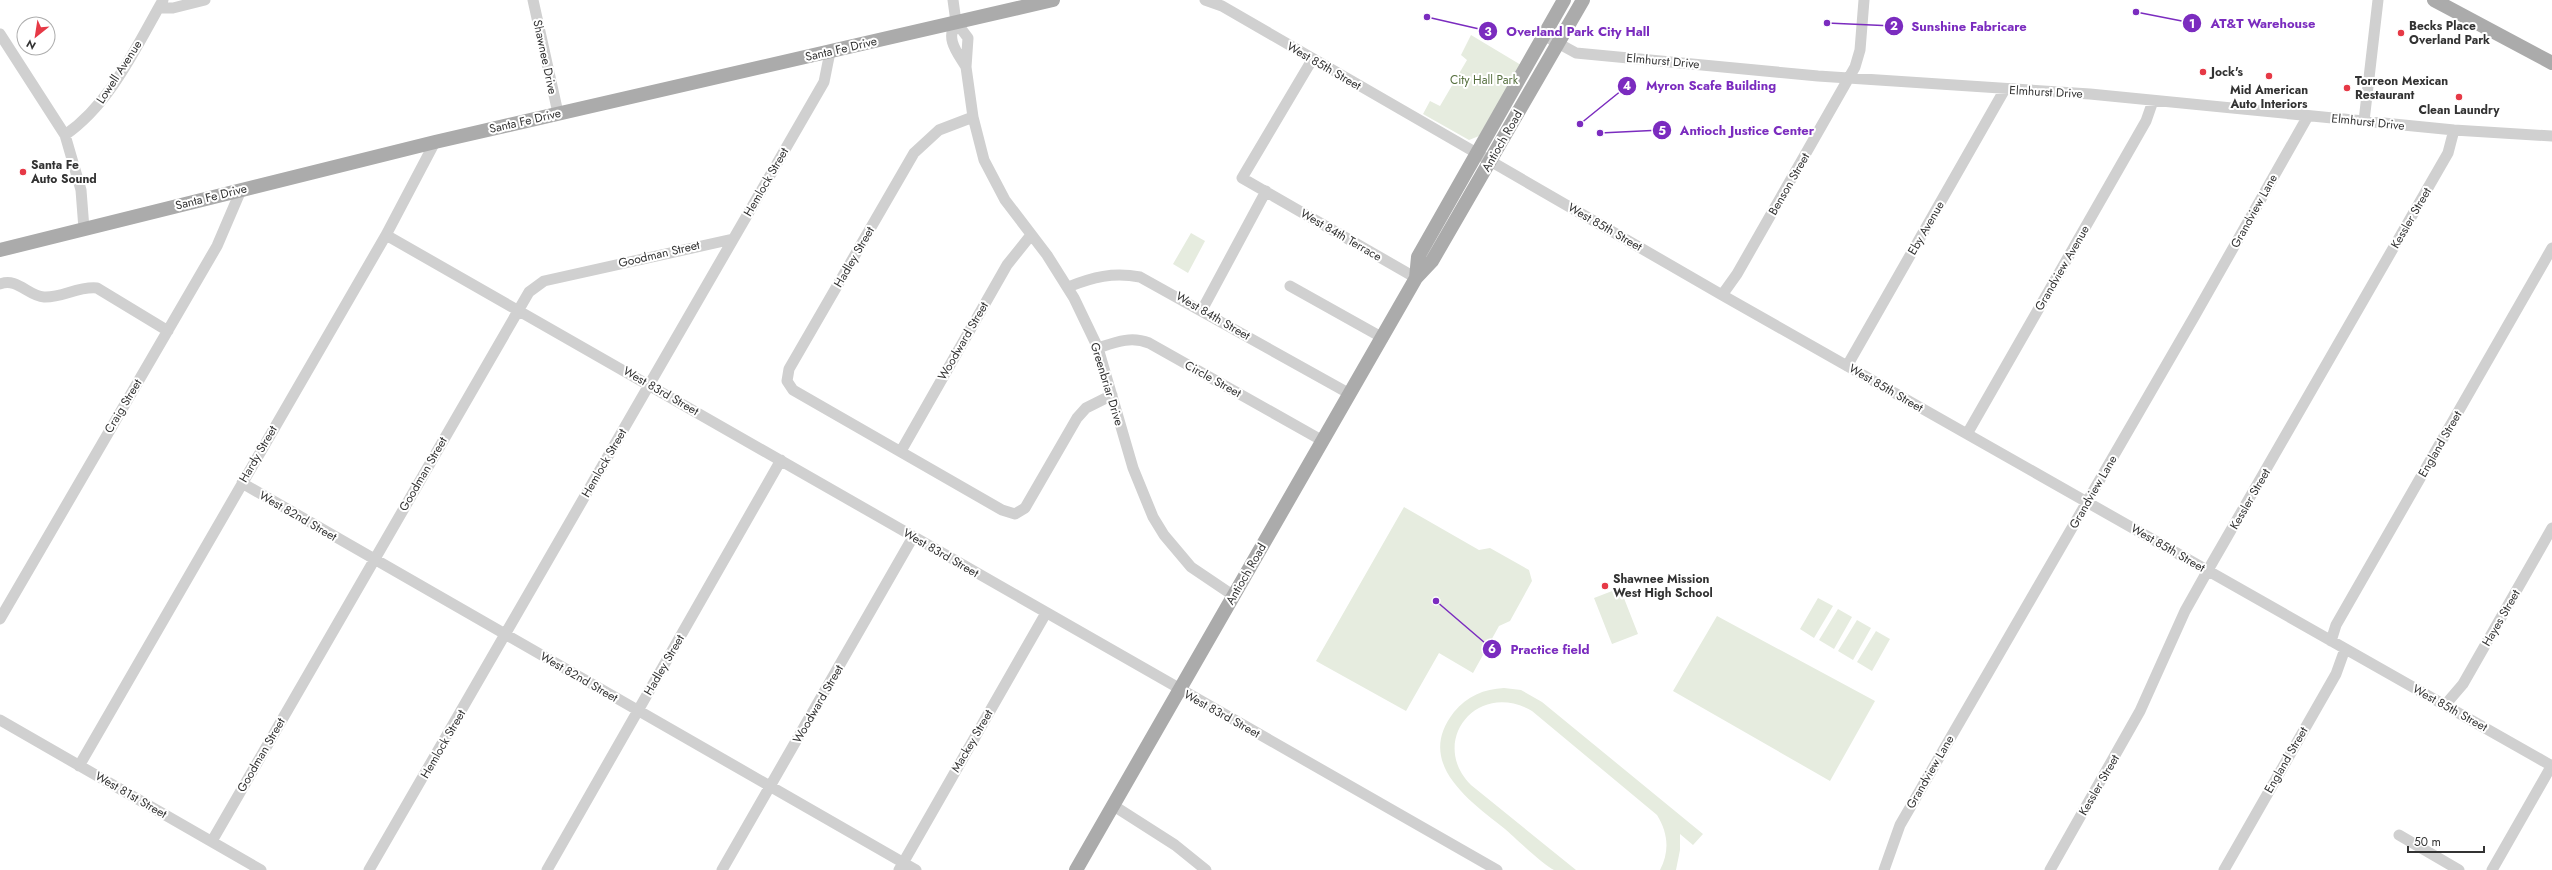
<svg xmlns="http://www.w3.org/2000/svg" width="2552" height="870" font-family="Jost,sans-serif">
<rect width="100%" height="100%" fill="#fff"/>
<path fill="#e6ecdf" d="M1471 35 1521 65 1479 136 1469 140 1423 114 1430 101 1440 106 1467 60 1461 55Z
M1191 233 1205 241 1188 273 1173 264Z
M1404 507 1479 550 1490 548 1529 570 1532 581 1510 621 1499 626 1473 673 1439 653 1406 711 1316 661Z
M1620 588 1638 634 1612 644 1594 598Z
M1818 598 1833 606 1814 638 1800 629Z
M1838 609 1852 617 1834 649 1819 640Z
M1717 616 1875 701 1830 781 1673 691Z
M1857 620 1871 628 1853 660 1838 651Z
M1876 631 1890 639 1872 671 1857 662Z
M1504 688 1521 690 1542 702 1703 834 1693 845 1680 834V850L1676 870H1660C1670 851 1668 833 1657 815L1532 711C1477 679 1428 742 1471 785L1576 870C1570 870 1560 870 1554 870 1545 866 1514 837 1505 829 1470 801 1414 763 1454 712 1467 696 1484 689 1504 688Z"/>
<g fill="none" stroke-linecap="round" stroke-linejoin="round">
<path stroke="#d0d0d0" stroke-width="11" d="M533 0 558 113
M953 0 956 22
M1205 0 1222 6 1722 295 2552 766
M159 8H173L205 0
M956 22 968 38 966 67 973 117 984 160 1005 200 1047 255 1074 298 1098 348 1133 468 1153 517 1164 535 1191 567 1234 596
M956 22C945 39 957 52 966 67
M0 34 65 135 81 190 84 229
M1543 35 1576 53 1818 76 2090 94 2454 130 2552 136
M1312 60 1242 178 1416 278
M973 117 939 130 914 153 789 369 787 381 793 390 1002 510 1015 514 1025 508 1077 418 1086 408 1112 395
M2364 121 2378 0
M65 135C111 103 136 47 163 0
M386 235 1497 870
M0 284C17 277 28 296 44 297 62 298 78 286 97 288L168 331
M1290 286 1383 338
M1068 287C1093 277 1113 272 1140 277L1350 394
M1722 295 1737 274 1855 67 1860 50 1864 0
M1202 310 1266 191
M1098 348C1116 342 1131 336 1149 343L1323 441
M1847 366 2005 89
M1967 434 2146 121 2153 101
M901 451 1007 265 1031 235
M242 483 916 870
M0 619 217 246 241 190
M2331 641 2336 625 2552 248
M2445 705 2463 684 2552 528
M0 720 261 870
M79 766 386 235 435 142
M1114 806 1175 845 1206 870
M2399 835 2459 870
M212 841 529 292 544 281 733 239
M369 870 824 82 830 52
M547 870 781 460
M722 870 913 537
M899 870 1046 613
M1884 870 1900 825 2194 317 2308 116
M2050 870 2140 711 2185 611 2208 570 2448 153 2454 130
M2224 870 2336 674 2345 649
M2492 870 2552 765"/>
<path stroke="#ababab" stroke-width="14" d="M2434 0 2552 63
M0 250 435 142 1053 0
M1416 278 1418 257 1564 0
M1076 870 1416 278 1432 261 1583 0"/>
</g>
<g fill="#e63946" stroke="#fff" stroke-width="1.5">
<circle cx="2401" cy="33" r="4"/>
<circle cx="2203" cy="72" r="4"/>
<circle cx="2269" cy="76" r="4"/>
<circle cx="2347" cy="88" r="4"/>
<circle cx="2459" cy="97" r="4"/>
<circle cx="23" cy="172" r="4"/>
<circle cx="1605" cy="586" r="4"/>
</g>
<g text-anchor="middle" stroke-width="4" stroke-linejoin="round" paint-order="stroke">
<g font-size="12" font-weight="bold" fill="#333" stroke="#fff" text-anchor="start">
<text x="2409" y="30">Becks Place<tspan x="2409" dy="14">Overland Park</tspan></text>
<text x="2211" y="76">Jock's</text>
<text x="2355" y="85">Torreon Mexican<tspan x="2355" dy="14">Restaurant</tspan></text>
<text x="2269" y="94" text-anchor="middle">Mid American<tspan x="2269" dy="14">Auto Interiors</tspan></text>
<text x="2459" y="114" text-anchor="middle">Clean Laundry</text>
<text x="31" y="169">Santa Fe<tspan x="31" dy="14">Auto Sound</tspan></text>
<text x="1613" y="583">Shawnee Mission<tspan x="1613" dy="14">West High School</tspan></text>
</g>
<g font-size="12" fill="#333" stroke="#fff">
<text transform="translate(841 49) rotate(-13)" y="4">Santa Fe Drive</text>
<text transform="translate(545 57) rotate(78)" y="4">Shawnee Drive</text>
<text transform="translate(1663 61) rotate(5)" y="4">Elmhurst Drive</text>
<text transform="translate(1324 66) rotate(30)" y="4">West 85th Street</text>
<text transform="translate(119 72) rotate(-57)" y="4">Lowell Avenue</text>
<text transform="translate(2046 92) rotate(3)" y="4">Elmhurst Drive</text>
<text transform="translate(525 121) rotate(-13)" y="4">Santa Fe Drive</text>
<text transform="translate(2368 122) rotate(6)" y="4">Elmhurst Drive</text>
<text transform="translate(1502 141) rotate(-60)" y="4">Antioch Road</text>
<text transform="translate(766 182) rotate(-60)" y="4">Hemlock Street</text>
<text transform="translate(1789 184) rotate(-60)" y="4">Benson Street</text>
<text transform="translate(211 197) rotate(-14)" y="4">Santa Fe Drive</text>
<text transform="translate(2254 211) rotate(-61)" y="4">Grandview Lane</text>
<text transform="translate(2411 218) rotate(-60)" y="4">Kessler Street</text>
<text transform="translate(1605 227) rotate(30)" y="4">West 85th Street</text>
<text transform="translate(1926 228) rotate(-60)" y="4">Eby Avenue</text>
<text transform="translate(1341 235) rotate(30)" y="4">West 84th Terrace</text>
<text transform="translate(659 254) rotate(-13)" y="4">Goodman Street</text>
<text transform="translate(854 257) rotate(-60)" y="4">Hadley Street</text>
<text transform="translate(2062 268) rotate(-60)" y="4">Grandview Avenue</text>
<text transform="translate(1213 316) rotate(30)" y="4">West 84th Street</text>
<text transform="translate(963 341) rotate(-60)" y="4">Woodward Street</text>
<text transform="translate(1213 379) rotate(29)" y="4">Circle Street</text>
<text transform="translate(1107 384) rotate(73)" y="4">Greenbriar Drive</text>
<text transform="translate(1886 388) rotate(30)" y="4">West 85th Street</text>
<text transform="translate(661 391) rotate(30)" y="4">West 83rd Street</text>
<text transform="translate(123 406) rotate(-59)" y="4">Craig Street</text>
<text transform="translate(2440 444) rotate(-60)" y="4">England Street</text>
<text transform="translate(258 454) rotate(-60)" y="4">Hardy Street</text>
<text transform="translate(604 463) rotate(-60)" y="4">Hemlock Street</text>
<text transform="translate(423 474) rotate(-60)" y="4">Goodman Street</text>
<text transform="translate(2093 492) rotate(-60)" y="4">Grandview Lane</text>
<text transform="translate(2250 499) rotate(-60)" y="4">Kessler Street</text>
<text transform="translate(298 516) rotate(30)" y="4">West 82nd Street</text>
<text transform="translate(2168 548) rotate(30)" y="4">West 85th Street</text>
<text transform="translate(941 553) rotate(30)" y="4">West 83rd Street</text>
<text transform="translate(1246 574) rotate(-60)" y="4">Antioch Road</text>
<text transform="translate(2501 618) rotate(-60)" y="4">Hayes Street</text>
<text transform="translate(664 665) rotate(-60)" y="4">Hadley Street</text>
<text transform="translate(579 677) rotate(30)" y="4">West 82nd Street</text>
<text transform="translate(818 704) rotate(-60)" y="4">Woodward Street</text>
<text transform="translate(2450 708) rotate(29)" y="4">West 85th Street</text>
<text transform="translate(1222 714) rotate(29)" y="4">West 83rd Street</text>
<text transform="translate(972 741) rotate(-60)" y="4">Mackey Street</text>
<text transform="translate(443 744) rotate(-60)" y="4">Hemlock Street</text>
<text transform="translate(261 755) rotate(-60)" y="4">Goodman Street</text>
<text transform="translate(2286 760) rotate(-60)" y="4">England Street</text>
<text transform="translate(1930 772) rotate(-60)" y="4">Grandview Lane</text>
<text transform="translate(2099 785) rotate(-60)" y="4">Kessler Street</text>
<text transform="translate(131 795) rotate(30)" y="4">West 81st Street</text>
</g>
<g font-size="12" fill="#56703f" stroke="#fff">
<text x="1484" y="84">City Hall Park</text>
</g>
</g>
<path fill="none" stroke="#7b2cbf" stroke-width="1.5" d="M2136 12L2192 23M1827 23L1894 26M1427 17L1488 31M1580 124L1627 86M1600 133L1662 130M1436 601L1492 649"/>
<g fill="#7b2cbf" stroke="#fff" stroke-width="1.5">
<circle cx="2136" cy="12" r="4"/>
<circle cx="1827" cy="23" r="4"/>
<circle cx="1427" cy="17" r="4"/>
<circle cx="1580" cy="124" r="4"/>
<circle cx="1600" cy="133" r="4"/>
<circle cx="1436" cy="601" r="4"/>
<circle cx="2192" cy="23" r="10"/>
<circle cx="1894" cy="26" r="10"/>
<circle cx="1488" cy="31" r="10"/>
<circle cx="1627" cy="86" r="10"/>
<circle cx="1662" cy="130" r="10"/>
<circle cx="1492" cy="649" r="10"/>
</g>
<g font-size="12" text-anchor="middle" font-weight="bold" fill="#fff">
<text x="2192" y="28">1</text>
<text x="1894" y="30">2</text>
<text x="1488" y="36">3</text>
<text x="1627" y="90">4</text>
<text x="1662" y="135">5</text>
<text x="1492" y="653">6</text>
</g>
<g font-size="13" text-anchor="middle" font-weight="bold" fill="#7b2cbf" stroke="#fff" stroke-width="4" stroke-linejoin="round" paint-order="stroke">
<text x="2263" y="28">AT&amp;T Warehouse</text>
<text x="1969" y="31">Sunshine Fabricare</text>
<text x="1578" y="36">Overland Park City Hall</text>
<text x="1711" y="90">Myron Scafe Building</text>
<text x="1747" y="135">Antioch Justice Center</text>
<text x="1550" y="654">Practice field</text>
</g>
<g transform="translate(36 36) rotate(210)"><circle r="19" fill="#ffffff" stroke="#adadad"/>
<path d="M0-3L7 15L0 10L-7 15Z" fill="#e63946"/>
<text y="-6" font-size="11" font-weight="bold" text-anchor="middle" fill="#333333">N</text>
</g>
<path d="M2408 846v6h76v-6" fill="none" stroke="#333333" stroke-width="2"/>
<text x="2414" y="846" font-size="12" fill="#333333" stroke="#ffffff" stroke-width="3" paint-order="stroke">50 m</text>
</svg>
